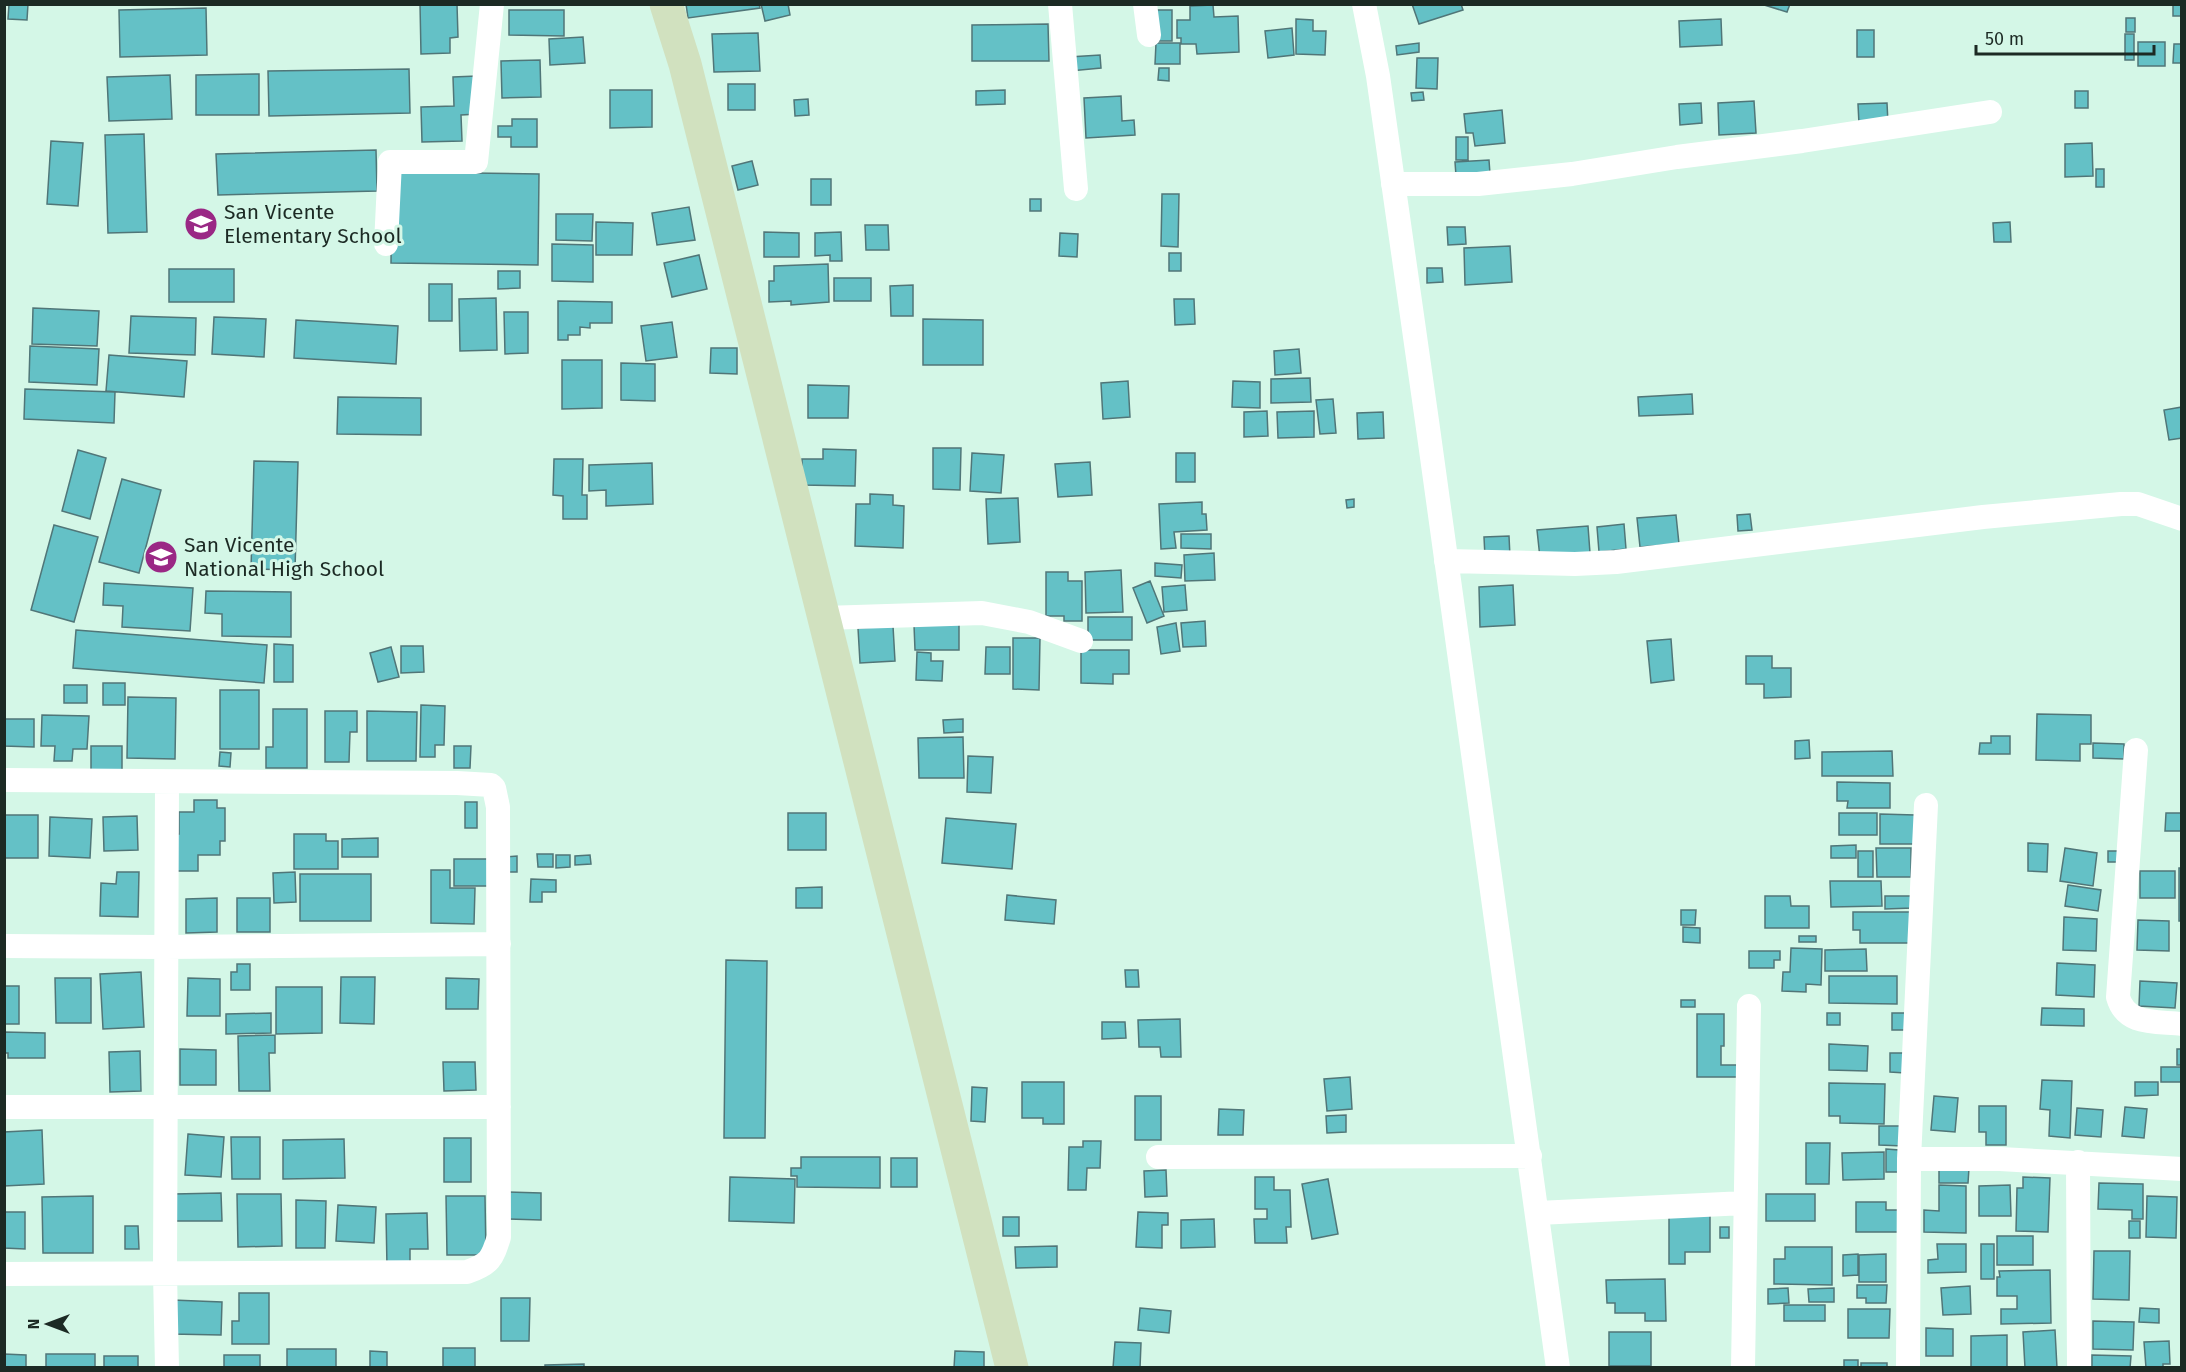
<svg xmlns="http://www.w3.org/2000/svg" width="2186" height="1372" font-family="'Fira Sans',sans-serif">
<rect width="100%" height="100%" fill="#d4f7e7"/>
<path fill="#64c1c6" stroke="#507678" stroke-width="1.5" d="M9 4H28L27 20 8 19Z
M420 4H457L458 37 450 38V53L421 54Z
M686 4H759L760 8 688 18Z
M761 4H788L790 15 765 21Z
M1412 4H1461L1463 10 1419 24Z
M1761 4H1790L1787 12Z
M2173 4H2182V16H2173Z
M1213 5 1214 17 1238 16 1239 52 1197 54 1196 44H1181V38H1177V20H1190V6Z
M206 8 207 55 120 57 119 10Z
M509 10H564V36L509 35Z
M1153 10H1172V41H1153Z
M2126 18H2135V32H2126Z
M1296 19 1313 20V31H1326L1325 55 1296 54Z
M1721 19 1722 45 1680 47 1679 21Z
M1048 24 1049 61H972V25Z
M1292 28 1294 55 1268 58 1265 31Z
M1857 30H1874V57H1857Z
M758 33 760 71 714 72 712 34Z
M2125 34H2134V60H2125Z
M583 37 585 63 550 65 549 39Z
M2138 42H2165V66H2138Z
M1156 43H1180V64H1155Z
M1419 43V52L1397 55 1396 46Z
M2174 44H2182V63H2173Z
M1100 55 1101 68 1070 71 1069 57Z
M1417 58H1438L1437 89 1416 88Z
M540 60 541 97 502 98 501 61Z
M1159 68H1169V81L1158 80Z
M409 69 410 113 269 116 268 71Z
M259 74V115H196V75Z
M170 75 172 119 109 121 107 77Z
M477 76 478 114 461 115 462 141 422 142 421 107 454 106 453 77Z
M728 84H755V110H728Z
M610 90H652V127L610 128Z
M1005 90V104L976 105V91Z
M2075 91H2088V108H2075Z
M1423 92 1424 100 1412 101 1411 93Z
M1121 96 1122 121 1134 120 1135 135 1086 138 1084 98Z
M808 99 809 115 795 116 794 100Z
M1754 101 1756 133 1719 135 1718 103Z
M1701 103 1702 123 1680 125 1679 104Z
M1887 103 1888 123 1859 124 1858 104Z
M1502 110 1505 143 1475 146 1473 133H1466L1464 114Z
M512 119H537V147H511V137H498V126H512Z
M144 134 147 232 108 233 105 135Z
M1456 137H1468V160H1456Z
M51 141 83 143 78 206 47 204Z
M2092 143 2093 176 2065 177V144Z
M376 150 377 191 218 195 216 154Z
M1489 160 1490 174 1456 176 1455 162Z
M752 161 758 185 738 190 732 166Z
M2096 169H2104V187H2096Z
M392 172 539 174 538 265 391 263Z
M811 179H831V205H811Z
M1162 194H1179L1178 247 1161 246Z
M1030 199H1041V211H1030Z
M689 207 695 240 657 245 652 213Z
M556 214H593L592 241 556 240Z
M596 222 633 223 632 255H596Z
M2010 222 2011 242H1994L1993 223Z
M865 225H888L889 250H866Z
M1447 227H1465L1466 244 1448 245Z
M764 232 799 233V257H764Z
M841 232 842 261H830V255L815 256V233Z
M1060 233 1078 234 1077 257 1059 256Z
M552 244 593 245V282L552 281Z
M1510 246 1512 282 1465 285 1464 248Z
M1169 253H1181V271H1169Z
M699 255 707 289 672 297 664 263Z
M828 264 829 302 791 305V301L769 302V281H774V266Z
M1427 268H1442L1443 282 1427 283Z
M169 269H234V302H169Z
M498 271H520V288L498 289Z
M834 278H871V301H834Z
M429 284H452V321H429Z
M913 285V316H891L890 286Z
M496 298 497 350 460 351 459 299Z
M1174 299H1194L1195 324 1175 325Z
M558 301 612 302V323H590V328L580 327V335H568V340H558Z
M33 308 99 311 97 346 32 344Z
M504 312H528V353L505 354Z
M131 316 196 318 195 355 129 353Z
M214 317 266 319 264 357 212 354Z
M923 319 983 320V365H923Z
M296 320 398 326 396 364 294 358Z
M672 322 677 357 646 361 641 326Z
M30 346 99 349 97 385 29 382Z
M711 348H737V374L710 373Z
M1299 349 1301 373 1275 375 1274 351Z
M109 355 187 361 184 397 106 391Z
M562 360H602V408L562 409Z
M621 363 655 364V401L621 400Z
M1310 378 1311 402 1271 403V379Z
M1128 381 1130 417 1103 419 1101 383Z
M1233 381 1260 382V408L1232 407Z
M808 385 849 386 848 418H808Z
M25 389 115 392 114 423 24 419Z
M1692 394 1693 414 1639 416 1638 397Z
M338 397 421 398V435L337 434Z
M1333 399 1336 433 1320 434 1316 400Z
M2182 407V438L2169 440 2164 410Z
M1267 411 1268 436 1244 437V412Z
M1314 411V437L1278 438 1277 412Z
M1383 412 1384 438 1358 439 1357 413Z
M933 448H961L960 490 933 489Z
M823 449 856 450 855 486 802 485V459H823Z
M78 450 106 458 90 519 62 511Z
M972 453 1004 455 1001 493 970 491Z
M1176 453H1195V482H1176Z
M554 459H583L582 495H587V519H563V496L553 495Z
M254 461 298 462 295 570 251 569Z
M1090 462 1092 495 1058 497 1055 464Z
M652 463 653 504 606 506V490L589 491V465Z
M122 479 161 490 139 573 99 562Z
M870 494 893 495V505L904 506 903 548 855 546 856 504H870Z
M1018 498 1020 542 988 544 986 499Z
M1354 499V507L1347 508 1346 500Z
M1202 502V514H1206L1207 530 1174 532 1176 548 1161 549 1159 504Z
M1750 514 1752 530 1738 531 1737 515Z
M1676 515 1679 544 1640 547 1637 518Z
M1624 524 1626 549 1599 552 1597 527Z
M54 525 98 537 74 622 31 610Z
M1588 526 1590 553 1540 558 1537 530Z
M1181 534H1211V549L1181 548Z
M1509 536 1510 557H1485L1484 537Z
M1214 553 1215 580 1185 581 1184 555Z
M1155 563 1182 565 1181 578 1155 576Z
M1121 570 1123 612 1086 613 1085 572Z
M1046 572H1068V581H1082V621H1064V616H1046Z
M1150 581 1164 616 1147 623 1133 588Z
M104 583 193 588 190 631 122 627 123 606 103 605Z
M1185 585 1187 610 1164 612 1162 587Z
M1513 585 1515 625 1480 627 1479 587Z
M206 591 291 592V637L222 636V614L205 613Z
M1088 617H1132V640H1088Z
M1205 621 1206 646 1183 647 1181 623Z
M1176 623 1180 651 1161 654 1157 627Z
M959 624V650H915L914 625Z
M893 626 895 661 860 663 858 628Z
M76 630 267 645 264 683 73 668Z
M1013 638H1040L1039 690 1013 689Z
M1671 639 1674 680 1651 683 1647 641Z
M274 644 293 645V682H274Z
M401 646H423L424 672 401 673Z
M391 647 399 677 378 682 370 653Z
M986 647H1010V674H985Z
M1081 650H1129V674H1113V684L1081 683Z
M917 652 931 653V661H943L942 681 916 680Z
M1746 656H1772V668H1791V697L1764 698V684H1746Z
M103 683H125V705H103Z
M64 685H87V703H64Z
M220 690H259V749H220Z
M128 697 176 698 175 759 127 758Z
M421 705 445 706 444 745H435V757H420Z
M273 709H307V768H266V747H273Z
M325 711H357V732H350L349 762H325Z
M367 711 417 712 416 761H367Z
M2037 714 2091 715V744H2080V761L2036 760Z
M42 715 89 716 87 749H73L72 761H54L55 746H41Z
M4 719H34V747L4 746Z
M963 719V732L944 733 943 720Z
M1991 736H2010V754H1979L1980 743H1991Z
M963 737 964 778H919L918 738Z
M1809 740 1810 758 1795 759V741Z
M2093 743 2124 744V759L2093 758Z
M91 746H122V774H91Z
M454 746H471L470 768H454Z
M1892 751 1893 776H1822V752Z
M220 752 231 753 230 767 219 766Z
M968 756 993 757 991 793 967 792Z
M1837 782 1890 783V808H1847L1848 801H1837Z
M194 800H217V808H225V841H220V855H198V871H169V834H179V812H194Z
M465 802H477V828H465Z
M788 813H826V850H788Z
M1839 813H1877V835H1839Z
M2166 813H2182V831H2165Z
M1880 814 1915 815V844H1880Z
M4 815H38V858H4Z
M137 816 138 850 104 851 103 817Z
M50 817 92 819 90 858 49 856Z
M946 818 1016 824 1012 869 942 863Z
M294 834H326V841H338V869H294Z
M378 838V857H342V839Z
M2028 843 2048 844 2047 872 2028 871Z
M1856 845V858H1831V846Z
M1876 848H1911V877H1877Z
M2065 848 2097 853 2093 886 2060 881Z
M1858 851H1873V877H1858Z
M2108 851H2124V862H2108Z
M537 854H553V867H538Z
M556 855H570V867L556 868Z
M590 855 591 864 575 865V856Z
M517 856V872H505L504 857Z
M454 859H490V886H454Z
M2179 868H2182V921H2179Z
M431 870H450V888H475L474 924 431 923Z
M2140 871H2175V898H2140Z
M117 872H139L138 917 100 916 101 883 116 884Z
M295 872 296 902 274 903 273 873Z
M300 874H371V921H300Z
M531 879 556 880V892H542V902H530Z
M1830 881H1881L1882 906 1831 907Z
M2068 885 2101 890 2098 911 2065 906Z
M822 887V908H796V888Z
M1007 895 1056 900 1054 924 1005 920Z
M1765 896H1790L1791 906H1809V928H1765Z
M1885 896H1912V908L1885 909Z
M217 898V932L186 933V899Z
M237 898H270V932H237Z
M1681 910H1696L1695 925H1681Z
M1853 912H1912V943H1860V930H1853Z
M2064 917 2097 919 2096 951 2063 950Z
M2138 920 2169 921V951L2137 950Z
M1683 927 1700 928V943L1683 942Z
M1799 936H1816V942H1799Z
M1791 948 1822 949 1821 985 1806 984V992L1782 991 1783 972H1790Z
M1866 949 1867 971H1825V950Z
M1749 951H1780V960H1774V968H1749Z
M726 960 767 961 765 1138H724Z
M2057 963 2095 965 2094 997 2056 995Z
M237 964H250V990H231V972H237Z
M1125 970H1138L1139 987H1126Z
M141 972 144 1027 103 1029 100 974Z
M1829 976H1897V1004L1829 1003Z
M341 977H375L374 1024 340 1023Z
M55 978H91V1023H56Z
M188 978 220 979V1016H187Z
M446 978 479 979 478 1009H446Z
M2140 981 2177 983 2175 1008 2139 1006Z
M4 986H19V1024H4Z
M276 987H322V1033L276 1034Z
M1681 1000H1695V1007H1681Z
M2042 1008 2084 1009V1026L2041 1025Z
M271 1013V1033L226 1034V1014Z
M1827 1013H1840V1025H1827Z
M1892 1013H1910V1030H1892Z
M1697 1014H1724V1046H1721V1065H1738V1077H1697Z
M1180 1019 1181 1057H1161L1160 1047H1139L1138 1020Z
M1102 1022H1125L1126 1038 1102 1039Z
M4 1032 45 1033V1058H8V1053H4Z
M275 1035V1053H269L270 1091H239L238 1036Z
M1829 1044 1868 1046 1867 1071 1829 1070Z
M180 1049 216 1050V1085H180Z
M2177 1049H2182V1065H2177Z
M140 1051 141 1091 110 1092 109 1052Z
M1890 1053H1905V1073L1890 1072Z
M443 1062H475L476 1090 444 1091Z
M2161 1067H2182V1082H2161Z
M1350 1077 1352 1109 1327 1111 1324 1079Z
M2042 1080 2072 1081 2070 1138 2049 1136 2050 1110 2040 1109Z
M1022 1082H1064V1124H1043V1118H1022Z
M2135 1082H2158V1095L2135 1096Z
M1829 1083 1885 1084 1884 1124 1840 1123V1116H1829Z
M972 1087 987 1088 985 1122 971 1121Z
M1135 1096H1161V1140H1135Z
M1934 1096 1958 1098 1955 1132 1931 1130Z
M1979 1106H2006V1145H1986V1132H1979Z
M2125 1107 2147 1109 2144 1138 2122 1136Z
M2077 1108 2103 1110 2101 1137 2075 1135Z
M1219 1109 1244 1110 1243 1135H1218Z
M1346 1115V1132L1327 1133 1326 1116Z
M1879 1126H1903V1146L1879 1145Z
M42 1130 44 1184 4 1186V1132Z
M188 1134 224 1137 221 1177 185 1175Z
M231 1137H260V1179H232Z
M444 1138H471V1182H444Z
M344 1139 345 1178 283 1179V1140Z
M1083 1141H1101L1100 1168H1087L1086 1190H1068L1069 1147H1083Z
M1806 1143H1830L1829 1184H1806Z
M1886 1149 1899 1150V1172H1886Z
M1884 1152V1179L1843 1180 1842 1153Z
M801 1157H880V1188L797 1187V1176H791V1168H801Z
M891 1158H917V1187H891Z
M1939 1168H1969L1968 1183H1939Z
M1166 1170 1167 1196 1145 1197 1144 1171Z
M730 1177 795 1179 794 1223 729 1221Z
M1255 1177H1274V1190H1290L1291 1227H1286L1287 1243H1255L1254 1219H1267V1209H1255Z
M2023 1177 2050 1178 2048 1232 2016 1231 2017 1188H2023Z
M1328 1179 1338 1234 1312 1239 1302 1184Z
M2099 1183 2143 1184V1219H2132V1210L2098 1209Z
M1939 1185 1966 1186V1233L1924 1232V1210L1939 1211Z
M2010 1185 2011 1216H1979V1186Z
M507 1192 541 1193V1220L507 1219Z
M221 1193 222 1221H174V1194Z
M237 1194H281L282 1246 238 1247Z
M1766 1194H1815V1221H1766Z
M93 1196V1253H43L42 1197Z
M446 1196H485L486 1255H447Z
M2147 1196 2177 1197 2176 1238 2146 1237Z
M296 1200 326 1201 325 1248H296Z
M1856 1202H1886V1210H1898V1232H1856Z
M338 1205 376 1207 374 1243 336 1241Z
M4 1212H25V1249L4 1248Z
M1138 1212 1168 1213V1225H1162V1248L1136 1247Z
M427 1213 428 1249H410V1266L387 1267 386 1214Z
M1669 1214H1710V1252H1685V1264H1669Z
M1003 1217H1019V1236H1003Z
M1214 1219 1215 1247 1181 1248V1220Z
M2129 1221H2140V1238H2129Z
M125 1226H138L139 1249H125Z
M1720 1227H1729V1238H1720Z
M1997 1236H2033V1265H1997Z
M1937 1244H1966V1272L1928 1273V1260L1938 1259Z
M1981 1244H1994V1279H1981Z
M1057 1246V1267L1016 1268 1015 1247Z
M1785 1247H1832V1285L1774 1284V1259H1785Z
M2094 1251H2130L2129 1300 2093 1299Z
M1858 1254V1275L1843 1276V1255Z
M1886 1254V1282H1859V1255Z
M2050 1270 2051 1323 2001 1324V1309H2017V1296H1997V1277H2000L1999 1271Z
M1665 1279 1666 1321H1645V1313H1615V1303H1607L1606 1280Z
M1857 1285H1887L1886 1303H1866V1298H1857Z
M1970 1286 1971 1314 1943 1315 1941 1288Z
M1788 1288 1789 1303 1768 1304V1289Z
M1834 1288V1302H1809L1808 1289Z
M239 1293H269V1344H232V1321H239Z
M501 1298H530L529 1341H501Z
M172 1300 222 1302 221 1335 171 1334Z
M1784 1305H1825V1321H1784Z
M1140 1308 1171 1311 1169 1333 1138 1330Z
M2140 1308 2159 1309V1323L2139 1322Z
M1848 1309H1890L1889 1338H1848Z
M2093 1321 2134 1322 2133 1350 2093 1349Z
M1926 1328 1953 1329V1356H1926Z
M2055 1330 2057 1368H2025L2023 1332Z
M1609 1332H1651V1366H1609Z
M2007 1335V1368H1971V1336Z
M2169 1341 2170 1364H2163V1368H2146L2144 1342Z
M1115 1342 1141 1343 1140 1368H1113Z
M443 1348H475V1368H443Z
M287 1349H336V1368H287Z
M370 1351 387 1352V1368H370Z
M955 1351 984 1352V1368H954Z
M4 1354 26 1355V1368H4Z
M46 1354H95V1368H46Z
M224 1355H260V1368H224Z
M2092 1355 2131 1356 2130 1368H2092Z
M104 1356H138V1368H104Z
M1844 1360H1858V1368H1844Z
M1861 1363H1887V1368H1861Z
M584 1364V1368H545V1365Z"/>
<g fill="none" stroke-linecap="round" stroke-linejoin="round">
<path stroke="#fff" stroke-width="24" d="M1060 4 1076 189
M1145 4 1149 35
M1364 4 1378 76 1427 421 1558 1368
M1393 184H1478L1572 174 1677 157 1802 141 1990 112
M386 244 390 162H476L492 4
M1446 561 1575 564 1616 562 1983 517 2121 504H2138L2182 519
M824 618 982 613 1029 622 1081 641
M2136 750 2118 997C2126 1026 2156 1021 2182 1024
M4 780 457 783 491 785 494 788 498 807 499 1237C492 1259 490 1264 467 1272L4 1274
M4 946 165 947 499 944
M4 1107H499
M1158 1157 1530 1156
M1909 1159H2000L2182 1169
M2078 1162 2079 1368
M1538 1213 1745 1203
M167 1368 165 1273 167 783
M1743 1368 1749 1006
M1908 1368 1909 1159 1926 805"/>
<path stroke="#d1e1bf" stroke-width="33" d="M666 4 685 64 1012 1368"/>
</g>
<defs>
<g id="school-disc" transform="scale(1.725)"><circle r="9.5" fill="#9a2885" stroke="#d4f7e7"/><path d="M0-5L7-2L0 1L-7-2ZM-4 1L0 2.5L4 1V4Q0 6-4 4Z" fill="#fff"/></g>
</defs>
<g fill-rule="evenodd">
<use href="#school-disc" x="201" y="224"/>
<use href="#school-disc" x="161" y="557"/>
</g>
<g text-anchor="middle" stroke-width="6" stroke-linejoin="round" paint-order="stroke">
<g font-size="21" fill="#1c2a24" stroke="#d4f7e7" text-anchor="start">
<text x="224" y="219">San Vicente<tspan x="224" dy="24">Elementary School</tspan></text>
<text x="184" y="552">San Vicente<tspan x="184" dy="24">National High School</tspan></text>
</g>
</g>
<rect width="2186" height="1372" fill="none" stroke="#1c2a24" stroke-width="12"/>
<g transform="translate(48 1324) rotate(270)" stroke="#d4f7e7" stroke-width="4.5" paint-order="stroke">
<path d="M0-4.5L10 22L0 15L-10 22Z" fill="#1c2a24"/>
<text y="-9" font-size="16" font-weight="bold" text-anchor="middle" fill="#1c2a24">N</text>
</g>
<path d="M1976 45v9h178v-9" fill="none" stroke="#1c2a24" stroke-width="3"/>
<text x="1985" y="45" font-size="18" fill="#1c2a24" stroke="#d4f7e7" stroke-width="4.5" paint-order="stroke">50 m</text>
</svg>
